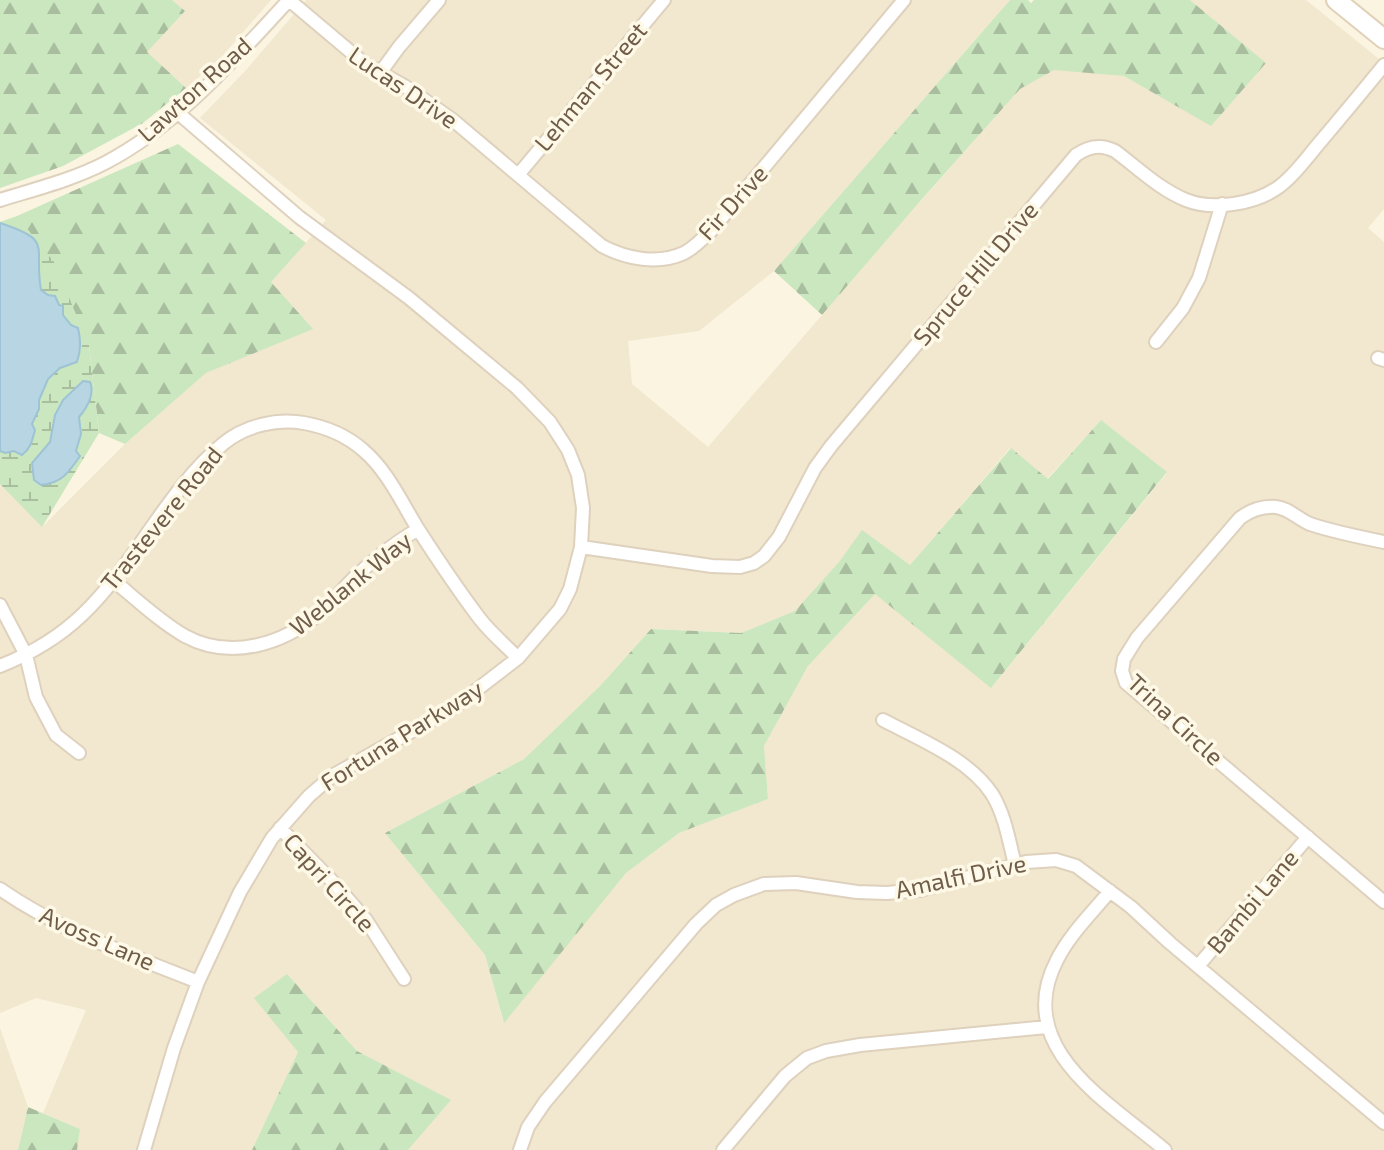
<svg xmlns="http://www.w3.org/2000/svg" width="1384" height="1150" font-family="'Exo 2',sans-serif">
<defs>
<pattern id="forest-firs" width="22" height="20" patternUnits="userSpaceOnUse" patternTransform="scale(2)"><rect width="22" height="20" fill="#cae7c0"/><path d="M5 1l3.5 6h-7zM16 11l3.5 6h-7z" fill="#a8be9e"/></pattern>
<pattern id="wetland-marsh" width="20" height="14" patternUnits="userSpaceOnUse" patternTransform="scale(2)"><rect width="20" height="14" fill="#cae7c0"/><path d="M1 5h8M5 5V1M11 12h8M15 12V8" fill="none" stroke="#a8be9e"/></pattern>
</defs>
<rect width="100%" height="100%" fill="#fbf4e0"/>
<path fill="#f2e7cf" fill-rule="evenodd" d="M172 0H271L218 61 186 88 146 52 185 11Z
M306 0H1010L774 271 699 331 628 341 632 384 708 447 897 228 1020 89 1054 69 1124 76 1211 125 1265 63 1190 0H1306L1384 63V209L1368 228 1384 242V1150H408L450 1100 357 1051 287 974 298 1052 252 1150H77L80 1129 43 1113 86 1010 36 998 0 1013V484L43 526 125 444 206 373 312 329 271 282 326 220 200 118 247 69ZM1101 420 1167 473 992 687 875 594 808 666 764 746 768 799 679 833 626 873 503 1021 485 955 385 833 524 759 601 685 651 629 741 633 796 611 839 562 862 531 910 565 1010 448 1047 479Z
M0 1028 28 1107 18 1150H0Z"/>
<path fill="url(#forest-firs)" d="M0 0H172L185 11 147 52 186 88 143 123 63 166 0 188Z
M1010 0H1028L1031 3 1034 0H1190L1266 63 1211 126 1124 76 1054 70 1020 89 923 198 822 315 774 271Z
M178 144 306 243 271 282 313 329 206 373 125 444 99 433 89 345 17 216Z
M1101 420 1167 472 991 688 875 594 808 666 764 746 768 799 679 833 626 873 504 1023 485 955 385 833 524 759 601 685 651 629 741 633 795 611 839 562 862 530 910 565 1011 448 1048 479Z
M287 974 357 1051 451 1100 408 1150H252L298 1052 254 998Z
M28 1107 80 1129 77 1150H18Z"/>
<path fill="url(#wetland-marsh)" d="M17 216 54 262 89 345 99 433 42 527 0 484V222Z"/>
<path fill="#b7d5e2" stroke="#9dc3d4" stroke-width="2" d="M0 223C55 241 33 245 41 290L48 295 55 296 59 305 63 306V315L71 325 78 328C81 340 81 351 77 362L60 368 48 379 39 400V409L32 424 35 430C32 441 31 448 22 455L14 451 5 453 0 451Z
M83 381 90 382C95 394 87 408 79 417L81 434 76 451 80 456C69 472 62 483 41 485L34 480 32 463 50 442 55 415 63 400Z"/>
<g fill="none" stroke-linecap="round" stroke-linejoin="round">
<g stroke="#ded1bd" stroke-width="16">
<path id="street" d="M289 0 365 64 406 87 454 121 602 246C627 259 658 265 684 253 694 248 702 239 710 232L904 0
M380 73 399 47 439 0
M518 175 664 0
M0 200C35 189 72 180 105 163 178 125 234 59 289 0
M1156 342 1183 308 1199 278 1222 204
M1378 358 1384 360
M1384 542C1359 537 1334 532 1310 524 1298 519 1288 508 1276 507 1262 506 1251 510 1240 518L1137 638 1124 659 1122 671 1126 683 1384 902
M581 547 712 566 740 567 754 563 764 556 779 537 815 468 831 446 1076 155C1089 146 1101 144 1115 151 1138 168 1159 189 1186 200 1213 211 1256 204 1280 186 1296 174 1308 156 1321 141 1342 116 1363 91 1384 65
M113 580C136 599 159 621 185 636 231 661 284 644 321 612 333 601 344 588 355 577 375 558 395 543 418 529
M0 605 26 655 36 697 56 735 79 753
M0 666C30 654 58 638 82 615 136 564 166 490 224 443 245 426 277 418 304 423 326 427 346 435 363 450 387 470 402 503 418 529 438 560 458 590 480 619 491 633 505 645 518 658
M883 720C919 739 969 759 992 794 1005 815 1009 841 1015 865
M280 828 334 883 366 920 404 979
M0 889C60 931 131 955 198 982
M1110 891C1092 913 1070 934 1057 960 1011 1048 1109 1102 1165 1150
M1198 966 1308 837
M144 1150 174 1048 198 982 240 892 272 838 309 796 332 776 453 708 518 658 560 609 570 589 581 547 583 508 578 475 568 450 550 422 517 388 409 298 299 217 177 112
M520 1150 528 1127 545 1102 696 924 716 905 734 895 764 884 796 883 857 892 887 893 920 890 1026 862 1056 860 1076 866 1131 907 1170 943 1384 1123
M723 1150 785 1076 807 1058 826 1051 860 1045 1047 1027"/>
</g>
<g stroke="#e0d1b8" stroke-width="22">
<path id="secondary" d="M1336 0 1384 39"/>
</g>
<use href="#street" stroke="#fff" stroke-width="12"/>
<use href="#secondary" stroke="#fff" stroke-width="18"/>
</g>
<g text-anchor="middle" stroke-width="7" stroke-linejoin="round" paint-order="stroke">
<g font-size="24" fill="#705d49" stroke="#fef8e6">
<text transform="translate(591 87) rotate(-50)" y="8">Lehman Street</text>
<text transform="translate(403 88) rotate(34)" y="8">Lucas Drive</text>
<text transform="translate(195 90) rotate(-42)" y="8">Lawton Road</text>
<text transform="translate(733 203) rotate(-48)" y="8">Fir Drive</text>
<text transform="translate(976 274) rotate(-50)" y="8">Spruce Hill Drive</text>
<text transform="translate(162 519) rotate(-51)" y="8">Trastevere Road</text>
<text transform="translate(351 584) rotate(-39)" y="8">Weblank Way</text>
<text transform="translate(1175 720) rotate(43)" y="8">Trina Circle</text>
<text transform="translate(402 736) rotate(-32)" y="8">Fortuna Parkway</text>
<text transform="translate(961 877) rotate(-12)" y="8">Amalfi Drive</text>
<text transform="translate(329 883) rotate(48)" y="8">Capri Circle</text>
<text transform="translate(1253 902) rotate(-50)" y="8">Bambi Lane</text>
<text transform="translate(97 939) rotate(24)" y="8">Avoss Lane</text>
</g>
</g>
</svg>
